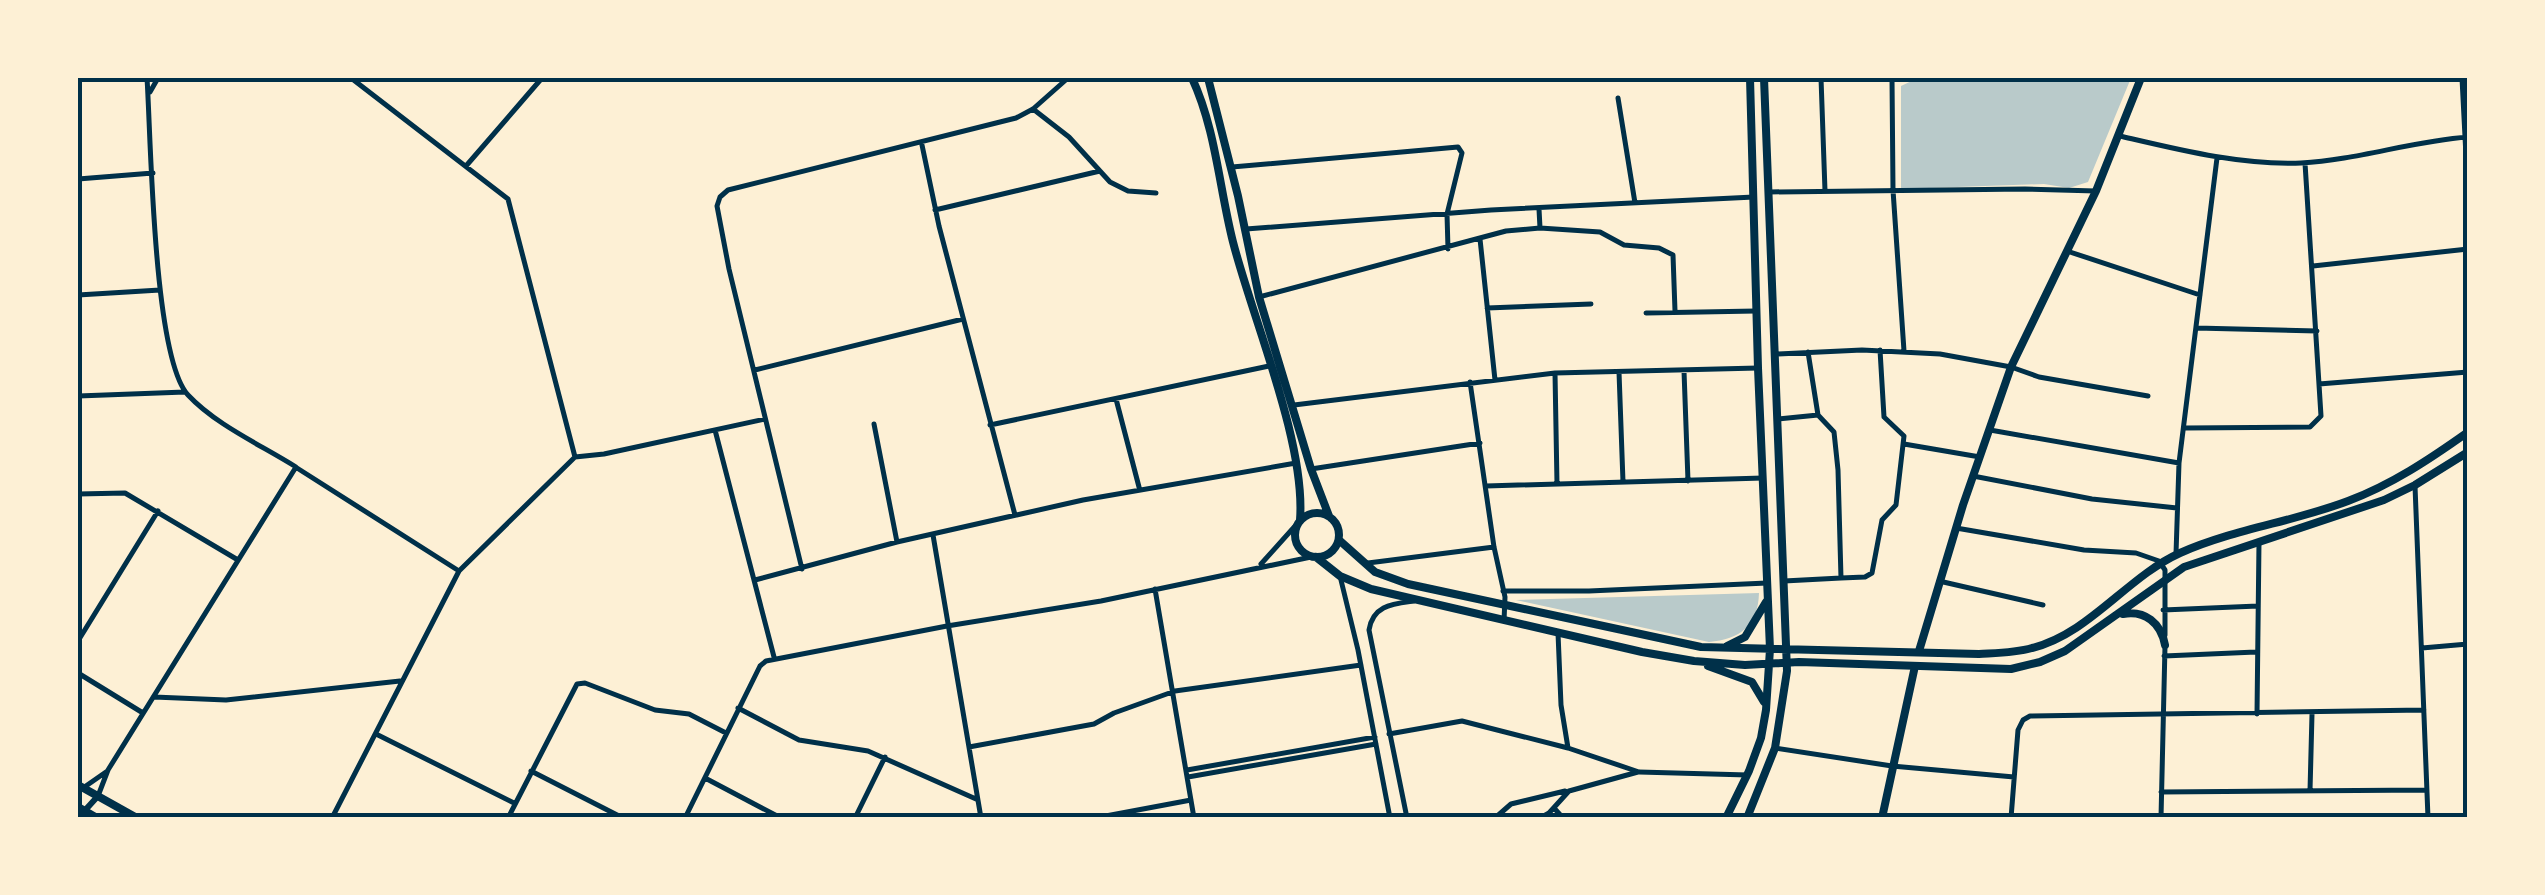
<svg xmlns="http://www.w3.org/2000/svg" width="2545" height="895" font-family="Overpass,sans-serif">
<rect width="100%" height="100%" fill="#fdf0d5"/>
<path fill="#b9caca" d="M1918 78H2131L2088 182 2069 188 2044 184 1901 189V86Z
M1759 593C1758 626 1740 639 1709 642L1516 600Z"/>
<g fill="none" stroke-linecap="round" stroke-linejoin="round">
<path stroke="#003049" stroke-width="5" d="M351 78 508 199 575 457
M1821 78 1825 191
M1892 78 1893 190 1904 351
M2462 78 2468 195
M150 92 158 78
M1618 98 1635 203
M1033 109 1069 137 1110 182 1128 191 1156 193
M2120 136C2180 150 2239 165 2301 163 2357 160 2412 141 2468 137
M922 145 939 226 1015 515
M466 166 542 78
M1232 167 1458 147 1462 153 1447 214 1448 249
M78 179 153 173
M1769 192 2025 189 2096 191
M1539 209 1540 228
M935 210 1100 171
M1246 229 1491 210 1754 197
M1480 239 1495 380
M2067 251 2200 295
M2313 266 2468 249
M78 295 160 290
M1259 297 1506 231 1540 228 1600 232 1624 245 1659 248 1673 255 1675 311
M1487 308 1591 304
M1646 313 1756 311
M2196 328 2317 331
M1776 354 1862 350 1940 354 2011 367 2039 377 2148 396
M755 370 963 319
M1684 371 1688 481
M1619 372 1623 482
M1555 373 1557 484
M1470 382 1494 547 1505 597 1504 621
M2319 384 2468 372
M78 396 185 392
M1116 399 1139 487
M1294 405 1555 373 1758 368
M1777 419 1818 415
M874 424 897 542
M990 425 1269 366
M2185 428 2310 427 2321 416 2305 163
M715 430 774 657
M1990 430 2179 463
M1904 444 1980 457
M297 468 459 571
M1311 469 1480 443
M1973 476 2092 499 2177 508
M1486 486 1763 478
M2415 486 2428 818
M78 494 125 493 238 560
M1956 528 2084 550 2136 553 2159 561 2165 570V635
M933 535 981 818
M2176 554 2179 463 2217 158
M1368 563 1494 547
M1261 564 1296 525
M802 569 729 269 717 206 720 197 728 190 1016 118 1033 109 1068 78
M1340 576 1358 650 1390 818
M1841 578 1865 577 1872 573 1882 520 1896 505 1904 436 1884 417 1880 350
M755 580 897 542 1083 500 1296 463
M1784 581 1841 578 1838 470 1834 432 1818 415 1808 352
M1939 581 2043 605
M1155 589 1194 818
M1503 591H1589L1767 583
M2163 610 2258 606
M1558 633 1561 705 1568 748
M78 641 158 511
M2422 648 2468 644
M2164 656 2256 652
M78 673 143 713
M154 697 226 700 400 681
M738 708 799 740 868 751 976 799
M2257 714 2259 542
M1389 734 1462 721 1568 748 1639 772 1748 775
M378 735 514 803
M969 747 1094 724 1114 713 1175 691 1361 665
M1775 748 1892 766 2014 777
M1187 770 1375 737
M531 771 623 818
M1188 777 1376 744
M705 778 781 818
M83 788 106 772
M2310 791 2312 714
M2161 792 2427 790
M98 796 108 770 296 467C261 445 216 425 188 395 153 357 151 138 147 78
M1554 808 1563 818
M332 818 459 571 575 457 604 454 765 419
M508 818 577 684 585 683 655 710 689 714 726 733
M685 818 760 666 766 661 947 626 1101 601 1311 557
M855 818 885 757
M1095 818 1191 800
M1407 818 1369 630C1373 605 1393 604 1414 601
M1495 818 1511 804 1565 791
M1540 818 1549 813 1569 791 1638 772
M2011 818 2018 730 2023 720 2030 716 2424 710
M2161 818 2165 646"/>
<path stroke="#003049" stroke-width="6" d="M78 818 98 796"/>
<path stroke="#003049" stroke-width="8" d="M1919 651 1963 505 2011 367 2096 191 2141 78
M1882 818 1915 666"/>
<path stroke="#003049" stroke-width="8" d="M1192 78C1216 130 1219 187 1233 242 1253 320 1306 443 1300 520
M1208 78 1238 196 1259 297 1311 469 1329 516
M1295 535a22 22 0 1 1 44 0a22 22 0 1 1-44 0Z
M1339 540 1375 572 1408 584 1701 647 1979 654C1996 653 2015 653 2032 648 2089 634 2127 577 2180 553 2234 529 2293 522 2348 501 2391 485 2430 459 2468 432
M1316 557 1340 576 1371 589 1642 652 1694 661 1745 665 1799 662 2011 669 2040 662 2065 651 2184 567 2384 500 2415 485 2468 452
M2123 614C2145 610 2161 623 2165 645
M1727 646 1745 637 1766 602
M1708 666 1752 682 1764 702
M78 785 137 818
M78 807 97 818
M1726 818 1749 771 1761 738 1766 710 1770 649 1758 368 1750 78
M1747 818 1775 748 1787 671 1764 78"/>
</g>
<rect width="2545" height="895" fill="none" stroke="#fdf0d5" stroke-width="160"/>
<rect x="80" y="80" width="2385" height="735" fill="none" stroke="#003049" stroke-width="4"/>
</svg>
